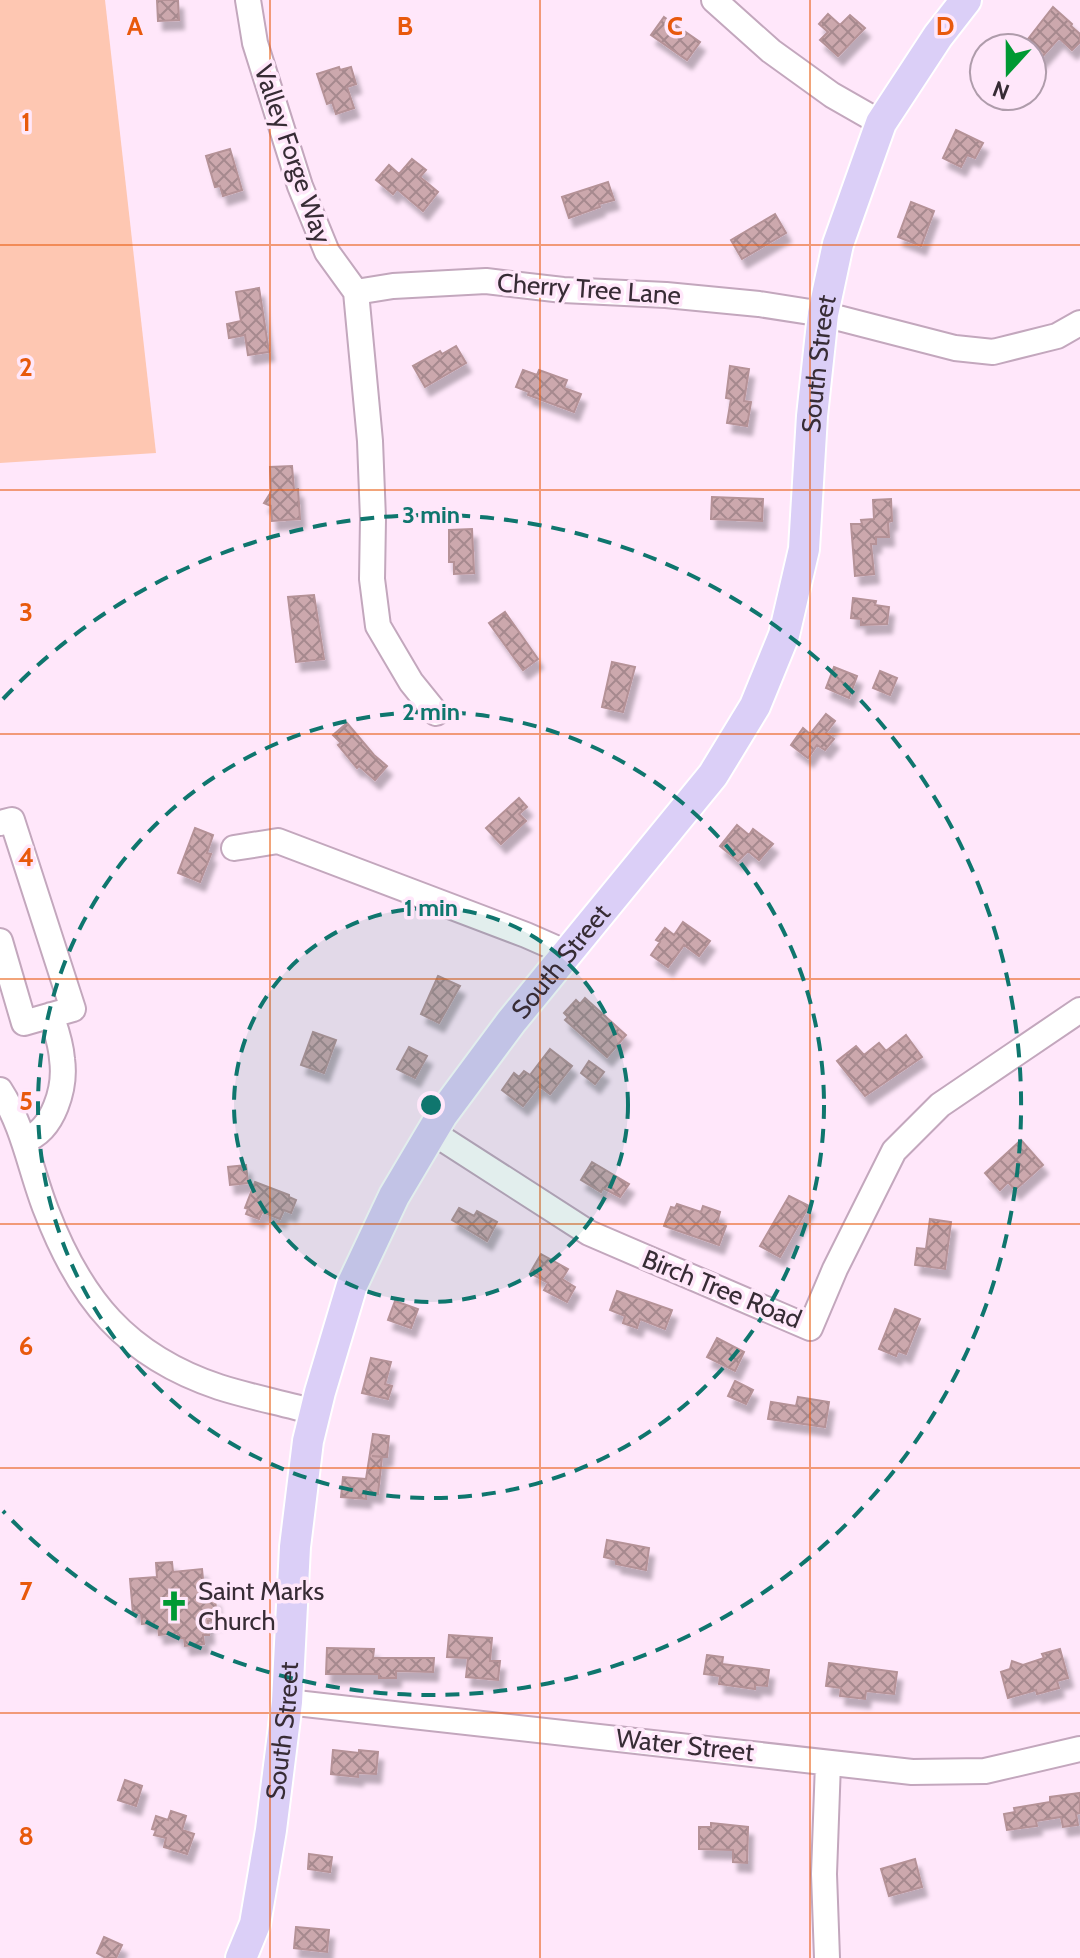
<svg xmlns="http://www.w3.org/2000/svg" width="1080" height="1958" font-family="Cabin,sans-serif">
<defs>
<pattern id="building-cross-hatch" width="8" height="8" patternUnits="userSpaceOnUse" patternTransform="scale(2)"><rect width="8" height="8" fill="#cca8ad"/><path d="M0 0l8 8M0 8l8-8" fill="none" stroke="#a6898e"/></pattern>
<filter id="shadow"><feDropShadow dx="5" dy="9" stdDeviation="2" flood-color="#0004"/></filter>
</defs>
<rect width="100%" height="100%" fill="#ffe7fa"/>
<path fill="#fec7b2" d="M0 0H105L156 453 0 463Z"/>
<path fill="url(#building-cross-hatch)" stroke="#b59297" stroke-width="2" filter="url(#shadow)" d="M157 0H178L179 20 158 21Z
M1053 7 1072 24 1071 26 1080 34V42L1072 50 1059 38 1032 68V48H1021Z
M828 14 840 25 850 15 865 28 838 56 820 40 828 32 819 24Z
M664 17 700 42 687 60 651 35Z
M339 67 340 70 351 67 356 84 347 87 354 108 336 114 332 102 327 104 317 74Z
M956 130 983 143 975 158 967 155 961 167 943 158Z
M230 149 242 190 223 196 220 186 215 187 206 156Z
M412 159 426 170 420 177 438 192 423 211 397 189 393 194 376 180 389 165 399 174Z
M608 182 614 200 599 204 600 207 569 218 562 197Z
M911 202 934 211 921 246 898 237Z
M775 214 786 233 742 259 731 240Z
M259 288 269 352 248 355 245 335 229 338 227 324 241 321 236 292Z
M456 346 466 363 425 387 413 366 440 351 442 354Z
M730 366 749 369 744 401 751 402 747 426 727 423 731 399 726 398Z
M523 370 537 375 539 370 567 380 564 388 581 394 574 412 528 395 529 392 516 387Z
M292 466 294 490 298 489 300 519 272 521 271 506 264 503 271 492 270 467Z
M712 497 763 499 762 521 711 519Z
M891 499 892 521 888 522 889 537H876V544H871L874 574 855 576 851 524H862L861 520 874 519 873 500Z
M472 529 474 573 454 574V562H449V530Z
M314 595 324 659 296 662 288 597Z
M853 598 876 601 875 605 889 607 887 624 861 625V619L851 618Z
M505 612 538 659 523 670 489 623Z
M612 662 635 667 623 712 602 707Z
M834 667 857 676 849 698 826 688Z
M880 671 897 678 890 695 873 688Z
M826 714 835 721 826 733 834 739 825 750 817 745 808 758 791 745 803 728 810 734Z
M347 723 374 755 387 766 375 780 359 766 357 768 338 745 341 743 333 735Z
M519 798 527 807 519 814 526 821 501 844 486 828Z
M737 825 749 835 753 829 773 844 759 860 748 851 738 861 720 846Z
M195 828 213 835 207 853 211 854 200 882 178 873Z
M683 922 710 941 699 956 684 945 668 967 651 955 660 942 656 940 665 928 674 935Z
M438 976 460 986 439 1023 421 1014Z
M585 998 626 1035 607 1057 565 1020 568 1017 564 1013 576 1000 580 1004Z
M313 1032 336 1040 324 1073 301 1065Z
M906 1035 922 1057 865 1096 837 1061 856 1046 864 1055 879 1043 886 1051Z
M409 1047 427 1056 415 1078 397 1069Z
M550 1049 572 1066 550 1094 539 1086 523 1106 502 1090 514 1073 519 1077 524 1071 530 1075Z
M589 1061 604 1072 595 1084 581 1073Z
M1021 1140 1043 1165 1015 1190 1008 1182 1000 1190 985 1173Z
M592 1162 629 1184 620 1197 603 1188 601 1192 581 1180Z
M246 1165 248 1183 230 1185 228 1167Z
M255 1182 289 1195V1197L296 1200 291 1213 284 1210 280 1219 262 1212 259 1219 246 1214 248 1209 245 1208Z
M789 1196 809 1206 780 1257 760 1246Z
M677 1204 701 1212 703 1206 720 1212 717 1223 726 1226 719 1245 664 1226 671 1207 675 1208Z
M459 1208 474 1216 477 1211 497 1222 487 1241 452 1220Z
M930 1219 951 1222 945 1269 915 1265 917 1248 926 1249Z
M541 1254 568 1269 562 1279 575 1287 567 1302 544 1290 548 1283 530 1273Z
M617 1291 672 1310 665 1329 640 1319 637 1328 623 1323 625 1316 610 1310Z
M395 1301 418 1309 411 1328 388 1320Z
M895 1309 920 1319 906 1354 898 1351 896 1356 879 1349Z
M717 1338 744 1352 735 1371 707 1357Z
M371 1358 391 1362 385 1384 392 1386 388 1399 362 1393Z
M735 1381 753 1390 746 1404 728 1396Z
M798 1397 829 1402 825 1427 768 1419 771 1402 796 1406Z
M373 1434 389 1436 387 1457 372 1456 382 1457 378 1494 366 1493V1499L341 1497 343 1477 366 1479Z
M607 1540 649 1548 646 1570 616 1564V1560L604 1557Z
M172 1562 173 1572 202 1569 205 1599 215 1598 217 1620 208 1621 209 1635H203L204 1644 185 1646 184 1638H178V1633L159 1635 158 1627H154V1623L142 1624 141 1613 133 1614 130 1579 157 1577 156 1563Z
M449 1635 492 1638 490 1661H500L498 1680 466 1677 468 1658 447 1657Z
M327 1648 374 1649 373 1658H434L433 1672 396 1671V1678H379V1674H326Z
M1060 1649 1068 1678 1057 1681 1059 1688 1037 1694 1036 1690 1008 1698 1001 1672 1010 1669 1012 1661 1023 1665 1044 1658 1042 1654Z
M707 1655 723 1657 722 1664 769 1670 767 1686 755 1685V1689L719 1684 720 1676 704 1674Z
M829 1663 897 1672 894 1694 866 1691 865 1699 840 1696 841 1688 826 1686Z
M333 1750 359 1753V1750L378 1752 376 1774 358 1773V1777L331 1774Z
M125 1780 142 1786 136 1806 118 1800Z
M1080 1793V1813L1076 1814 1078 1825 1063 1827 1061 1817 1036 1821 1037 1826 1007 1830 1004 1814 1015 1812 1014 1808 1050 1802V1797Z
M171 1811 186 1816 182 1830 194 1834 187 1854 164 1847 166 1838 154 1835 156 1830 152 1829 156 1816 168 1820Z
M711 1823 748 1827 747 1863 733 1862V1850L699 1849V1827H711Z
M309 1854 332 1857 330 1872 308 1869Z
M915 1859 922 1887 889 1896 881 1869Z
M296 1927 329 1930 327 1952 294 1948Z
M104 1937 122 1945 116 1958H106L97 1953Z"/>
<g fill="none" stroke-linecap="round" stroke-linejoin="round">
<g stroke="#c3a7bd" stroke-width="28">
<path id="minor" d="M248 0 255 43 300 186 327 252 356 292 370 441 373 519 372 579 378 626 411 682 436 713
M714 0 771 51 832 95 881 123
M356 292 393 286 486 281 563 290 666 295 759 304 823 314 955 348 993 352 1057 336 1080 323
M0 823 12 820 73 1009 24 1023 0 941
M234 848 278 841 526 935 567 953
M0 1090C24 1127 30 1169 46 1210 80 1299 126 1356 219 1387 250 1397 283 1403 314 1412
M432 1132 589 1233 810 1328 835 1269 894 1151 940 1105 1080 1010
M25 1140C54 1130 66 1087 62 1059 61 1044 56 1029 51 1015
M287 1702 912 1772 985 1771 1080 1749
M827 1958 824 1874 828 1763"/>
</g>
<g stroke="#fff" stroke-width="34">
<g id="major">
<path id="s1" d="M241 1958 255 1924 271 1830 287 1702 295 1547 308 1441 320 1392 352 1285 394 1196 442 1115 511 1022 713 775 755 706 784 635 804 549 812 416 823 314 838 244 881 123 938 36 966 0"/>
</g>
</g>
<use href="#minor" stroke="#fff" stroke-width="24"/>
<use href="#major" stroke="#dbcff7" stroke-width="30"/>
</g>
<path fill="none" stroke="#e8590c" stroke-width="2" stroke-opacity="0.55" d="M270 0V1958M540 0V1958M810 0V1958M0 245H1080M0 490H1080M0 734H1080M0 979H1080M0 1224H1080M0 1468H1080M0 1713H1080"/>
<circle cx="431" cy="1105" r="197" fill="#0f766e" fill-opacity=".12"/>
<g fill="none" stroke="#0f766e" stroke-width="4" stroke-dasharray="14 10">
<circle cx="431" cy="1105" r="197"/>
<circle cx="431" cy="1105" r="393"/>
<path d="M3 699A590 590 0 1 1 3 1511"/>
</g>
<defs>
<g id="church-bare" transform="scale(2.4)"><path d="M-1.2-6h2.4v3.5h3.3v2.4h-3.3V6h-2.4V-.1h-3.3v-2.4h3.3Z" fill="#093" stroke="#ffe7fa" stroke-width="2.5" paint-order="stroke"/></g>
</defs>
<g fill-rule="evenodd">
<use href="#church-bare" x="174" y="1606"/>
</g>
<g text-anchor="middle" stroke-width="7" stroke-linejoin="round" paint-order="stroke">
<g font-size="26" fill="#372c35" stroke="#ffe7fa">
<text transform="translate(293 154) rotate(71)" y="9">Valley Forge Way</text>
<text transform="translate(589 289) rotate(4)" y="9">Cherry Tree Lane</text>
<text dy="9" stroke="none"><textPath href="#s1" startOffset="1744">South Street</textPath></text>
<text dy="9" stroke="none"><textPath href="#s1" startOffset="1072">South Street</textPath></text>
<text transform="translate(722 1289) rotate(22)" y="9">Birch Tree Road</text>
<text dy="9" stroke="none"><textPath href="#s1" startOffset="232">South Street</textPath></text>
<text transform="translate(685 1745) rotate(6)" y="9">Water Street</text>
</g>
<g font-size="26" fill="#372c35" stroke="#ffe7fa" text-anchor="start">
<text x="198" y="1600">Saint Marks<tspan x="198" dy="30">Church</tspan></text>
</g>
</g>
<g font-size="26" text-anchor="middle" font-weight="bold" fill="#e8590c" stroke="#ffe7fa" stroke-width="7" stroke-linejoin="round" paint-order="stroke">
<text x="135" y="35">A</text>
<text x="405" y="35">B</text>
<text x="675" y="35">C</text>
<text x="945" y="35">D</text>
<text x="26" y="131">1</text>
<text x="26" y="376">2</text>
<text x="26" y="621">3</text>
<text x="26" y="866">4</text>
<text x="26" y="1110">5</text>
<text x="26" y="1355">6</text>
<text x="26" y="1600">7</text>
<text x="26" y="1845">8</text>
</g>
<circle cx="431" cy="1105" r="12" fill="#0f766e" stroke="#ffe7fa" stroke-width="4"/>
<g font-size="24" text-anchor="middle" font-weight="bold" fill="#0f766e" stroke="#ffe7fa" stroke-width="7" stroke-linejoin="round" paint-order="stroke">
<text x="431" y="523">3 min</text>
<text x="431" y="720">2 min</text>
<text x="431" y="916">1 min</text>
</g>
<g transform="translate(1008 72) rotate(201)"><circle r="38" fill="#ffe7fa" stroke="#af9cab" stroke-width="2"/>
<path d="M0-6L14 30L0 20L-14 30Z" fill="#009933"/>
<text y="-12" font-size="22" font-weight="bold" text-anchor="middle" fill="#372c35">N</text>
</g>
</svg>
